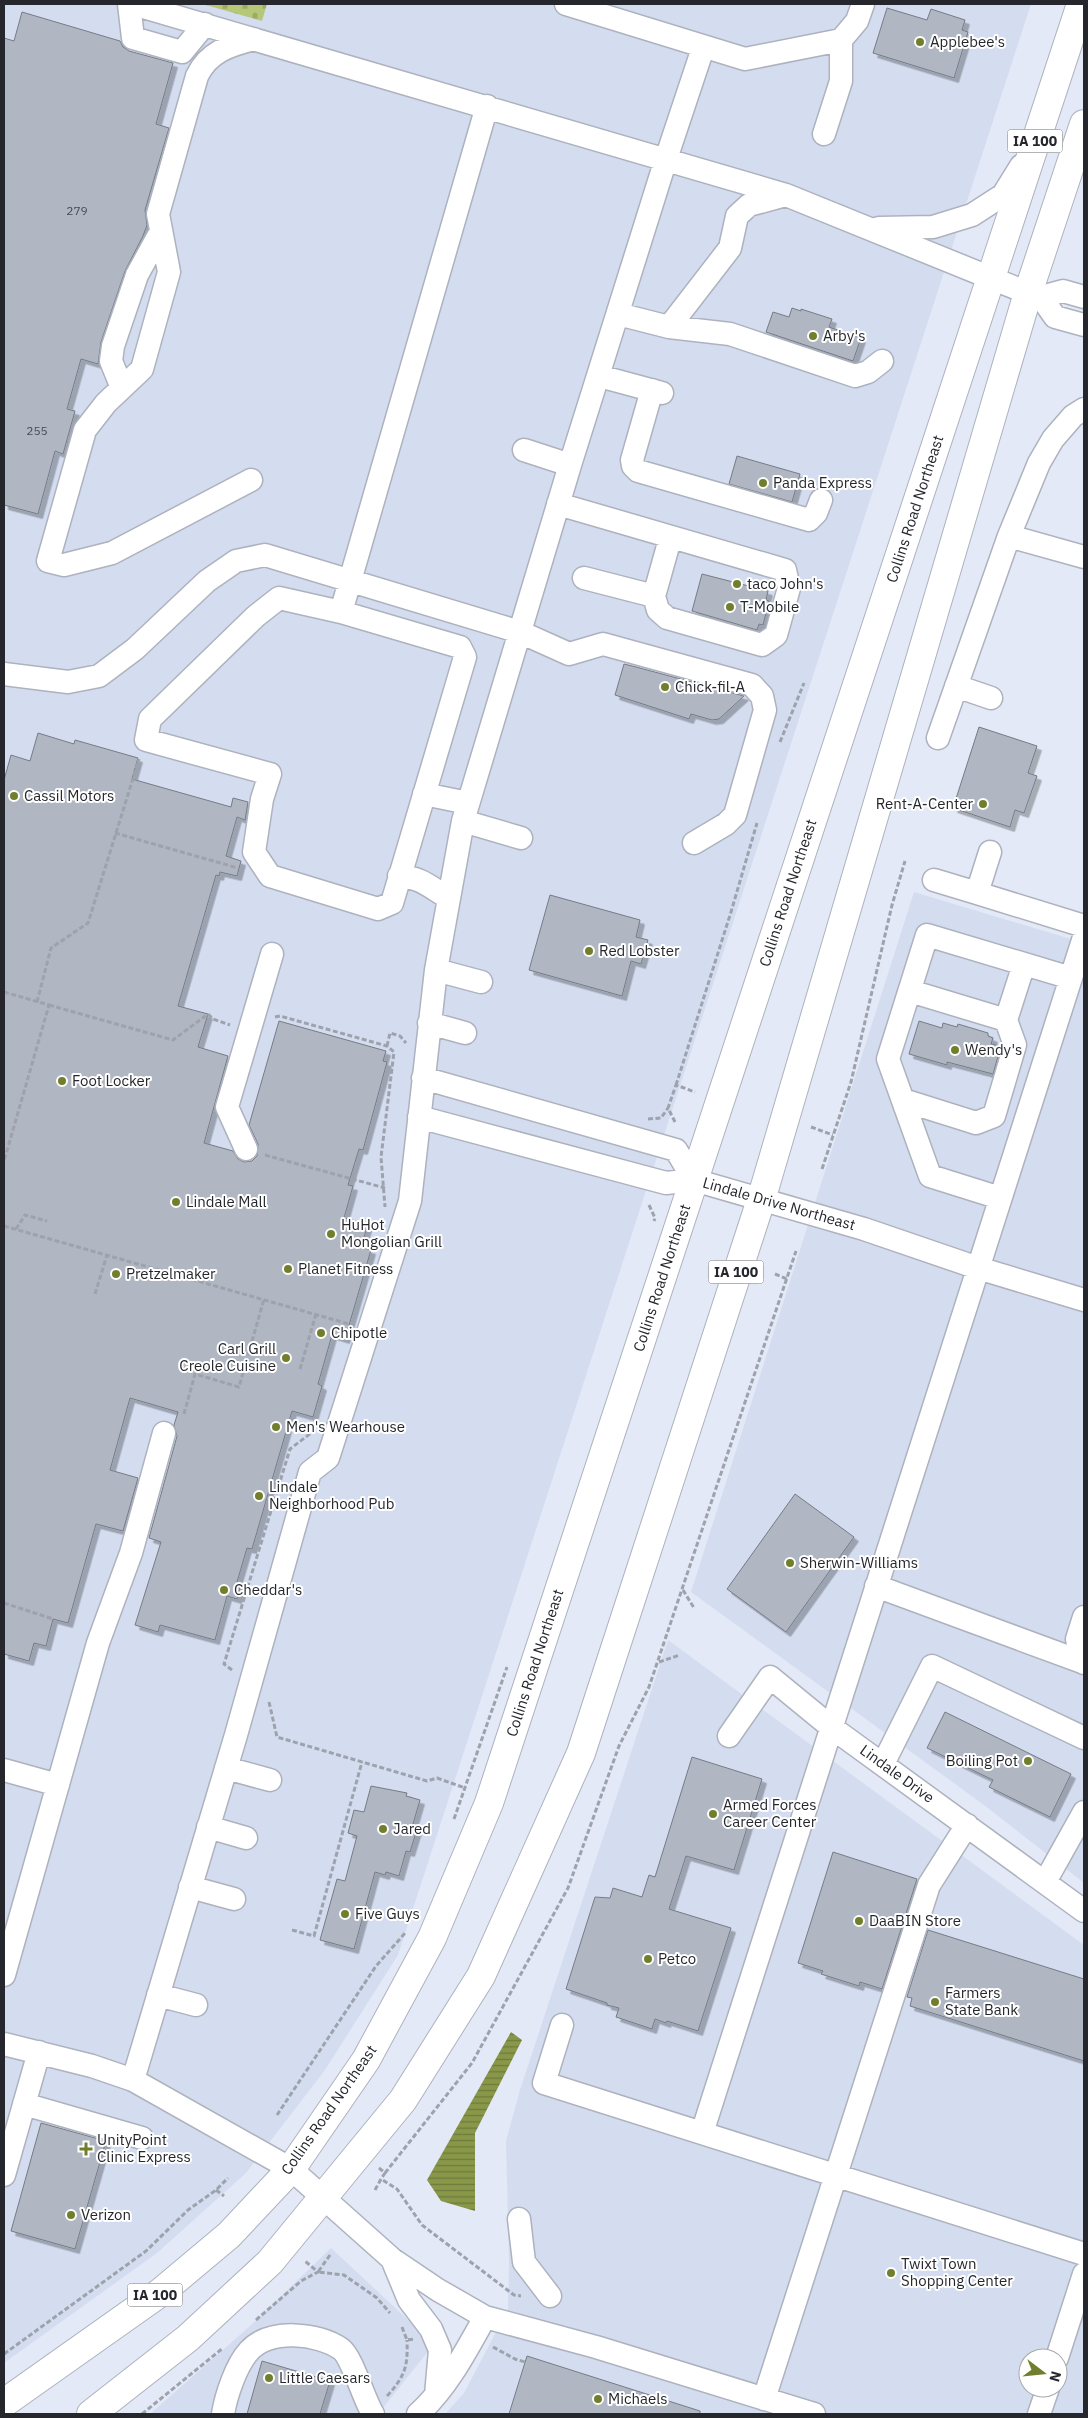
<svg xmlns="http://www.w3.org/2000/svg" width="1088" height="2418" font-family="'IBM Plex Sans',sans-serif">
<defs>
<pattern id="cemetery-stones" width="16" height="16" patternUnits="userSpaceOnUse" patternTransform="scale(1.25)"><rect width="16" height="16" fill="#b7c778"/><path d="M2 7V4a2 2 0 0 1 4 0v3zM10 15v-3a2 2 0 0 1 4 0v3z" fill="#9dab68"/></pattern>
<pattern id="water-rules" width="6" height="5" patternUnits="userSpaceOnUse" patternTransform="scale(1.25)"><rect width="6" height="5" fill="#889748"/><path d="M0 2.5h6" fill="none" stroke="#6f7b3c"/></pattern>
<filter id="shadow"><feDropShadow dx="4.5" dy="4.5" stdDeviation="0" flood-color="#0004"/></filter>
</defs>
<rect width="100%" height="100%" fill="#e3e9f6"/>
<path fill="#d4ddf0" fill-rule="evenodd" d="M4 4H202L262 20 267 4H1031L398 1955 325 2070 246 2173 157 2253 4 2363Z
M914 892 1084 943V1883L984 1805 691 1592Z
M668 1640 1084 1945V2414H445L464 2393 508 2309 509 2261 506 2141 520 2090ZM1028 2358H1058V2388H1028Z
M331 2248 434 2344 378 2414H150L250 2326Z"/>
<path fill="url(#cemetery-stones)" d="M202 4H267L262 21Z"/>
<path fill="url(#water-rules)" d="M511 2032 522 2040 475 2133V2211L441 2201 427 2180Z"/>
<path fill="#b0b6c2" stroke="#767b86" filter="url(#shadow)" d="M887 8 927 20 931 9 965 20 962 30 968 32 954 78 873 53Z
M22 12 120 41 123 47 129 51 173 63 156 124 169 128 145 210 147 225 143 236 125 271 101 342 98 364 81 359 67 409 75 411 63 454 55 451 38 514 4 505V38L14 41Z
M792 308 801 311V309L832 319 829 327 861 338 853 361 766 332 773 312 789 317Z
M737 456 800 474 792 502 729 484Z
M702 574 768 591 766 600 769 601 763 625 759 624 757 630 692 611Z
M624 664 636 667 744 696 719 719 712 720 691 714 689 719 615 695Z
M979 727 1037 746 1028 773 1037 776 1024 813 1015 810 1010 827 953 808Z
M38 733 74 744 75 740 138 758 132 779 231 807 233 798 248 802 245 820 237 817 226 856 241 861 237 876 220 872 219 876 216 875 178 1006 208 1014 198 1047 228 1056 204 1143 233 1151 238 1159 244 1162 252 1161 257 1156 258 1144 249 1125 279 1021 386 1051 383 1061 387 1062 363 1150 359 1149 348 1185 353 1186 344 1218 368 1224 361 1247 371 1250 345 1339 332 1335 318 1384 322 1386 313 1417 292 1411 252 1549 247 1548 237 1582 241 1583 237 1599 227 1596 215 1640 160 1625 158 1632 135 1625 161 1542 149 1538 177 1436 174 1425 178 1412 130 1398 110 1470 138 1478 123 1531 96 1524 68 1623 53 1619 46 1646 34 1643 29 1661 4 1654V780L11 755 30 761Z
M550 895 640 920 636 937 648 940 641 964 631 961 622 996 529 970Z
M919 1021 942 1028 943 1023 957 1027 958 1024 988 1033V1036L993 1038 991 1044 1001 1046 993 1074 947 1062V1065L909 1054Z
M795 1494 854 1537 786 1632 727 1589Z
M945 1712 1071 1774 1050 1817 989 1787 993 1780 927 1748Z
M692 1757 762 1779 734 1870 686 1856 669 1909 731 1928 698 2031 667 2021 666 2023 655 2019 652 2029 616 2017 619 2008 607 2005V2003L566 1989 595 1897 610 1898 613 1888 642 1897 649 1875 655 1877Z
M371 1786 407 1793 406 1796 420 1800 413 1824 418 1826 410 1852 406 1851 399 1876 386 1872 385 1875 375 1872 354 1949 320 1940 337 1879 345 1881 357 1836 348 1833 354 1810 364 1812Z
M833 1852 917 1879 882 1989 860 1982 859 1986 821 1974 823 1971 798 1963Z
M928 1930 1084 1979V2061L910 2006 912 1998 907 1997Z
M41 2123 106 2141 75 2249 11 2231Z
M527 2356 700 2411V2414H509Z
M262 2361 330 2381 320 2414H247Z"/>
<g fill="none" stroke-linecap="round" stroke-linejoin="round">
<g stroke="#adb2be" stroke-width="25">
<path id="minor" d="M129 4 133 38 182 52 205 24
M133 4 786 195 1028 293 1041 297 1063 291 1084 297
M566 4 745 59 841 40 857 21 863 4
M824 134 841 81V40
M879 228 933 227 972 215 1003 195 1021 166
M1041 297 1055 317 1084 325
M618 314 669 327 730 334 855 376 868 372 882 361
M669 327 730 248 737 216 749 205 786 195
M599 376 662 393
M122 388 111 361 113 346 137 275 160 233
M652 390 632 460 633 466 638 471 809 520 816 513 821 500
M524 450 570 465
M251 480 112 553 64 565 48 561 85 430 106 403 142 369 169 272 158 214 197 76C208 52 230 45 254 39
M558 504 785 570 789 588 776 635 762 645 667 618 658 610 654 596 670 539
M1009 536 1084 557
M584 578 654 596
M341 612 460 647 465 657 392 903 378 909 270 876 254 852 262 799 270 774 146 740 150 719 256 616 279 598 341 612 487 106
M4 674 68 682 99 676 135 649 207 581 236 561 265 555 520 632 569 654 603 644 752 685 762 696 765 710 735 815 726 824 694 843
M956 686 991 698
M938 738 1009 536 1039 463 1053 439 1073 416 1084 409
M424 794 468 803
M463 821 521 838
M990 852 977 893 1084 926
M399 876C423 878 429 887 449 898
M934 880 977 893
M436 970 481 982
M910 991 1006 1020
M429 1023 465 1033
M423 1078 676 1150 694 1180
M903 1100 976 1123 994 1116 1015 1045 1006 1020 1024 964
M419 1117 666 1183 694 1180 864 1229 978 1268 1084 1300
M246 1149 227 1107 272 954
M1000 1198 930 1176 888 1059 927 935 1071 978
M876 1586 1082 1662
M1084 1617 1077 1639 1082 1662 1084 1663
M729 1736 770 1677 831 1727 1084 1911
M883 1764 932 1666 1084 1738
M226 1768 270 1780
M4 1770 58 1785
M208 1827 246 1838
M1045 1882 1084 1812
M190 1887 234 1899
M4 1975 98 1643 131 1553 164 1433
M158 1995 196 2005
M562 2025 544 2083 1084 2254
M4 2044 92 2066 133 2080 291 2169 392 2259 438 2290 485 2317 596 2347 814 2414
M133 2080 236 1735 310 1472 328 1458 410 1201 436 970 463 821 570 465 666 159 703 48
M24 2104 142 2138
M702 2133 1084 937
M4 2175 39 2052
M519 2219 524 2262 550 2296
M392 2259 409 2300 431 2329 440 2350 436 2395
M1057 2358 1084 2274
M764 2399 929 1885 967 1825
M223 2414C226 2396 236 2365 249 2351 270 2328 318 2333 341 2349 352 2357 364 2400 373 2414
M418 2414C447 2388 466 2351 485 2317
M1039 2414 1048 2388"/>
</g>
<g stroke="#adb2be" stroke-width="30">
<path id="highway" d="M4 2403 161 2292 229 2235 291 2169 366 2060 432 1938 489 1803 1081 4
M91 2414 188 2338 270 2262 403 2100 481 1976 581 1753 761 1200 1028 293 1084 124"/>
</g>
<path stroke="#9da2ac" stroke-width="3" stroke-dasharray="5 2.5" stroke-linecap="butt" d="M780 742 804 683
M115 833 238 868
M4 992 49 1005 4 1161
M37 1002 51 948 88 923 139 759
M49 1005 173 1040 208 1014 213 1019 230 1025
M275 1017 280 1016 387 1046 394 1052 381 1157 385 1207
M387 1046 390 1033 400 1036 406 1043
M676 1085 731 912 757 823
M648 1119 661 1118 668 1108
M675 1122 668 1108 676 1085 695 1092
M811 1127 833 1135
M265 1155 385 1188
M822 1169 851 1082 892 905 905 861
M649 1205 655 1218 654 1221
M4 1226 349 1324
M16 1229 25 1215 47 1221
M775 1274 787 1279
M95 1294 107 1255
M300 1369 316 1314
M184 1414 195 1374 239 1387 264 1299
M683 1590 694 1608
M4 1603 53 1619
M659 1662 680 1655
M232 1670 224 1664 290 1449 311 1433 313 1429
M269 1702 277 1737 427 1781 437 1778 465 1788
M454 1819 507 1667
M292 1930 314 1936 362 1762
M277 2115 376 1966 406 1932
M379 2168 385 2173 381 2179
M385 2173 472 2063 568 1888 619 1746 649 1687 796 1251
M216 2190 224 2196
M375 2190 381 2179 397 2189 422 2225 514 2295 521 2296
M330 2255 318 2272 344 2275 377 2298 390 2313
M256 2320 301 2281 318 2272 305 2261
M402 2327 407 2340 414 2339
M493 2347 515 2359 525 2362
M4 2354 146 2251 188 2210 216 2190 228 2178
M387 2396C405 2376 408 2367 407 2340
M142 2414 223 2348"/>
<use href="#minor" stroke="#fff" stroke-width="22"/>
<use href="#highway" stroke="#fff" stroke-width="28"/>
</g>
<g fill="#717f2d" stroke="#fff" stroke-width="2">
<circle cx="920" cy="42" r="5"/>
<circle cx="813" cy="336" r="5"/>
<circle cx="763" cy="483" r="5"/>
<circle cx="737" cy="584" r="5"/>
<circle cx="730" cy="607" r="5"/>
<circle cx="665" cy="687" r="5"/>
<circle cx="14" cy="796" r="5"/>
<circle cx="983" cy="804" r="5"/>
<circle cx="589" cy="951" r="5"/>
<circle cx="955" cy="1050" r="5"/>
<circle cx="62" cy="1081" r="5"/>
<circle cx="176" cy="1202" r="5"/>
<circle cx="331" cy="1234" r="5"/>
<circle cx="288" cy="1269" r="5"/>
<circle cx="116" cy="1274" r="5"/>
<circle cx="321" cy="1333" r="5"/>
<circle cx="286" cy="1358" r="5"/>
<circle cx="276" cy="1427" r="5"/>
<circle cx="259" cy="1496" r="5"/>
<circle cx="790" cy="1563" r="5"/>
<circle cx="224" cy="1590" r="5"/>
<circle cx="1028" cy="1761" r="5"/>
<circle cx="713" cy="1814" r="5"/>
<circle cx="383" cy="1829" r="5"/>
<circle cx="345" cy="1914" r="5"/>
<circle cx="859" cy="1921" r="5"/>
<circle cx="648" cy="1959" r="5"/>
<circle cx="935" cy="2002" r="5"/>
<path d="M83.5 2141.5h5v5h5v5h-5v5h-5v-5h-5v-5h5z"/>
<circle cx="71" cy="2215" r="5"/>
<circle cx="891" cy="2273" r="5"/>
<circle cx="269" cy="2378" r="5"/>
<circle cx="598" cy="2399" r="5"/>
</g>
<g text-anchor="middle" stroke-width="4" stroke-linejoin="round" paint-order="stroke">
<g font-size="12" fill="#484b52">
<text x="77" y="215">279</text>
<text x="37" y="435">255</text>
</g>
<g fill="#fff" stroke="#66686b" stroke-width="1">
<rect x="1007.5" y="129.5" width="55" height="23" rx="4"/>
<rect x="708.5" y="1260.5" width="55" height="23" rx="4"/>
<rect x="127.5" y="2283.5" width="55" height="23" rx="4"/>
</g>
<g font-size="14" font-weight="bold" fill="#25272c">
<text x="1035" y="146">IA 100</text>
<text x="736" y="1277">IA 100</text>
<text x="155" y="2300">IA 100</text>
</g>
<g font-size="15" fill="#25272c" stroke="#fff" text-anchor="start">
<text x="930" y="47">Applebee's</text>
<text x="823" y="341">Arby's</text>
<text x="773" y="488">Panda Express</text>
<text x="747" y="589">taco John's</text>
<text x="740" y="612">T-Mobile</text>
<text x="675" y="692">Chick-fil-A</text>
<text x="24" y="801">Cassil Motors</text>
<text x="973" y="809" text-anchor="end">Rent-A-Center</text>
<text x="599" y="956">Red Lobster</text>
<text x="965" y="1055">Wendy's</text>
<text x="72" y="1086">Foot Locker</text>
<text x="186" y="1207">Lindale Mall</text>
<text x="341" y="1230">HuHot<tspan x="341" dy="17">Mongolian Grill</tspan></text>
<text x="298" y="1274">Planet Fitness</text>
<text x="126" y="1279">Pretzelmaker</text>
<text x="331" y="1338">Chipotle</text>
<text x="276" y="1354" text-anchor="end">Carl Grill<tspan x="276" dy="17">Creole Cuisine</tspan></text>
<text x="286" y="1432">Men's Wearhouse</text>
<text x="269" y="1492">Lindale<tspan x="269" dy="17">Neighborhood Pub</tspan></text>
<text x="800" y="1568">Sherwin-Williams</text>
<text x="234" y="1595">Cheddar's</text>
<text x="1018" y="1766" text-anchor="end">Boiling Pot</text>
<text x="723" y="1810">Armed Forces<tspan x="723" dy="17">Career Center</tspan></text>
<text x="393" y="1834">Jared</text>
<text x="355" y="1919">Five Guys</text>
<text x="869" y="1926">DaaBIN Store</text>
<text x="658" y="1964">Petco</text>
<text x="945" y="1998">Farmers<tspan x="945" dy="17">State Bank</tspan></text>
<text x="97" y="2145">UnityPoint<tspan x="97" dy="17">Clinic Express</tspan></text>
<text x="81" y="2220">Verizon</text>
<text x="901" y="2269">Twixt Town<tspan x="901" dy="17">Shopping Center</tspan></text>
<text x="279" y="2383">Little Caesars</text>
<text x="608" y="2404">Michaels</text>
</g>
<g font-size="15" fill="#25272c" stroke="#fff">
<text transform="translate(915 509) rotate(-72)" y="5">Collins Road Northeast</text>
<text transform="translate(788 893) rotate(-72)" y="5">Collins Road Northeast</text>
<text transform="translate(779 1204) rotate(16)" y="5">Lindale Drive Northeast</text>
<text transform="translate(662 1278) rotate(-72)" y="5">Collins Road Northeast</text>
<text transform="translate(535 1663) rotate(-72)" y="5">Collins Road Northeast</text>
<text transform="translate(897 1774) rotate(36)" y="5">Lindale Drive</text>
<text transform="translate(329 2110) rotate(-55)" y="5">Collins Road Northeast</text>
</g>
</g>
<rect width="1088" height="2418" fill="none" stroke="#25272c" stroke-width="10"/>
<g transform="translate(1043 2373) rotate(106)"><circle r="24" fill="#ffffff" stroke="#a8a9ab"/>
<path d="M0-4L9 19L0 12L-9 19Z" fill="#717f2d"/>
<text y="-8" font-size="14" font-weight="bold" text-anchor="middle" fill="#25272c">N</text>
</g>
</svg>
